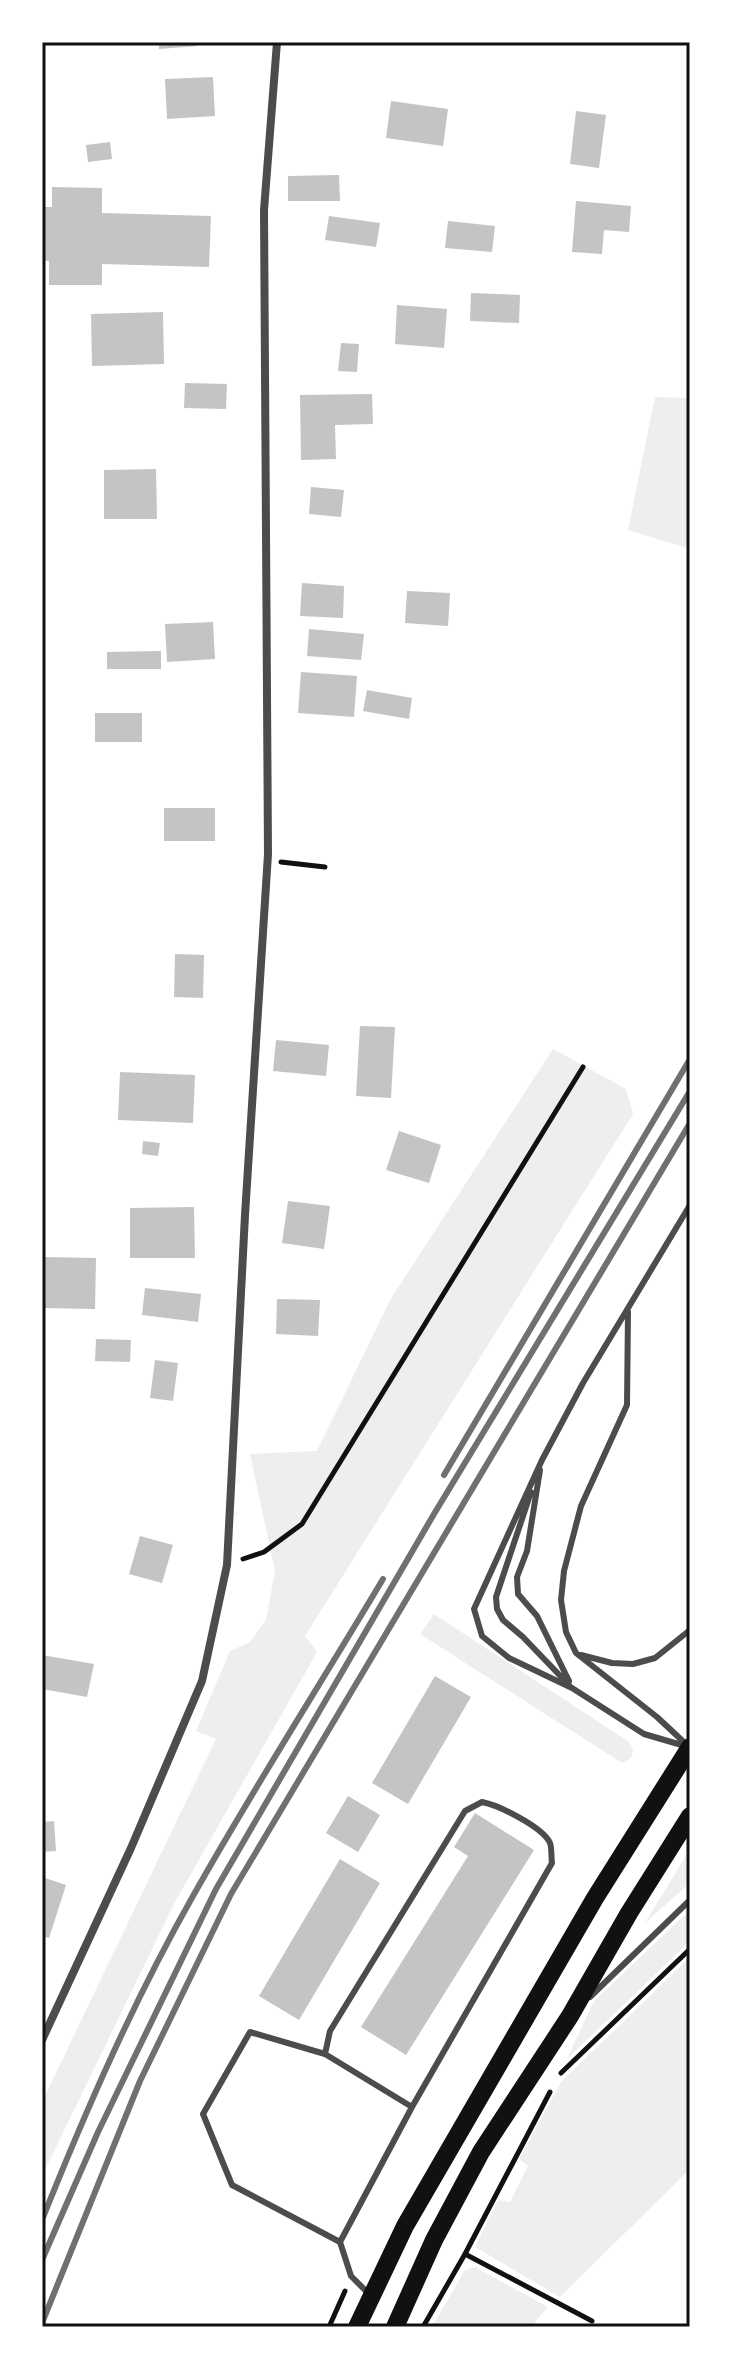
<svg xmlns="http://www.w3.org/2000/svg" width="732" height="2369" font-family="Lato,sans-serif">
<rect width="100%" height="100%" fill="#fff"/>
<path fill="#eee" d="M655 397 690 398V549L628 530Z
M553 1049 626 1089 633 1114 305 1636 317 1652 175 1902 42 2176V2102L216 1739 196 1731 230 1651 250 1642 266 1620 275 1571 250 1454 317 1451 390 1300Z
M434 1614 629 1742 633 1750 631 1758 622 1763 420 1634Z
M690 1849V1883L645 1923Z
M690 1910V1941L567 2059 594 2001Z
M690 1957V2169L560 2297 475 2247 498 2200 510 2202 528 2166 519 2159 561 2082Z
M475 2267 548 2307 531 2327H432L465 2270Z"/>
<path fill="#c4c4c4" d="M159 42H196L197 46 159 49Z
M213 77 215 116 167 119 165 79Z
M391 101 448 109 443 146 386 138Z
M576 111 606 115 599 168 570 164Z
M110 142 112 159 88 162 86 145Z
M339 175 340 201H288V176Z
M52 187 102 188V213L211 216 209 267 102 264V285H49V261L42 260V207H52Z
M576 201 631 206 629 232 604 230 602 254 572 252Z
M329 216 380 223 376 247 325 240Z
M448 221 495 226 492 252 445 248Z
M471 293 520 295 519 323 470 321Z
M397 305 447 309 444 348 395 344Z
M163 312 164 364 92 366 91 314Z
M341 343 359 344 357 372 338 371Z
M185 383 227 384 226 409 184 408Z
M372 394 373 424 335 425 336 459 301 460 300 395Z
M156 469 157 519H104V470Z
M311 487 344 490 341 517 309 514Z
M302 583 344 586 343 618 300 616Z
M407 591 450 593 448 626 405 623Z
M213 622 215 659 167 662 165 624Z
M309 629 364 634 361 660 307 656Z
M161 651V669H107V652Z
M301 672 357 676 354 717 298 713Z
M367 690 412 698 409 719 363 711Z
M95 713H142V742H95Z
M164 808H215V841H164Z
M175 954 204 955 203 998 174 997Z
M360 1026 395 1027 391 1098 356 1096Z
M276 1040 329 1045 326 1076 273 1071Z
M120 1072 195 1075 193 1123 118 1120Z
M399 1131 441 1145 429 1183 386 1170Z
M143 1141 160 1143 158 1156 142 1154Z
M288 1201 330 1206 324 1249 282 1243Z
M194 1207 195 1258H130V1208Z
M45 1257 96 1258 95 1309 44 1308Z
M145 1288 201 1294 198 1322 142 1315Z
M277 1299 320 1300 318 1336 276 1334Z
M96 1339 131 1340 130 1362 95 1361Z
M155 1360 178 1363 173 1401 150 1398Z
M140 1536 173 1545 162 1583 129 1574Z
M42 1655 94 1664 87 1697 42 1689Z
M435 1676 471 1697 408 1804 372 1783Z
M348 1796 380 1815 358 1852 326 1833Z
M475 1813 534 1850 406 2055 361 2027 468 1856 454 1847Z
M54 1821 56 1851 42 1852V1822Z
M340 1859 380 1883 299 2020 259 1996Z
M42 1877 66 1885 49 1938 42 1936Z"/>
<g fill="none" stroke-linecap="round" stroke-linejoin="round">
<path stroke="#111" stroke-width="5" d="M281 862 325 867
M243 1559 264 1552 302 1524 583 1067
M561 2073 690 1949
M465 2254 592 2321
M329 2327 345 2291
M423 2327 465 2254 550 2092"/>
<path stroke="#4c4c4c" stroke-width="6" d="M628 1312 627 1405 581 1506 564 1571 561 1600 566 1632 576 1653 657 1717 687 1745
M540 1470 527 1551 517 1577 518 1594 537 1616 569 1681
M531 1492 496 1597 497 1609 503 1620 523 1637 569 1685
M581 1655 612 1663 633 1664 655 1658 690 1630
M685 1746 644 1734 572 1688 509 1658 482 1636 474 1609 542 1460 583 1383 690 1205
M590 1997 690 1900
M325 2054 250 2032 203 2114 232 2185 340 2242
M368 2293 351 2276 340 2242 412 2107 552 1863C551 1857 552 1848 550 1843 543 1827 498 1805 482 1802L465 1811 330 2031 325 2054 412 2107"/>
<path stroke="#4c4c4c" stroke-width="8" d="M42 2040 131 1848 202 1681 227 1565 245 1215 268 854 264 210 277 42"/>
<path stroke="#111" stroke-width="18" d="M357 2327 405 2226 595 1898 690 1747
M395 2327 434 2240 481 2152 570 2016 629 1913 690 1816"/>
<path stroke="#707070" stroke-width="6" d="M444 1475 690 1059
M42 2220C86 2110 134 2000 193 1896 253 1789 320 1685 383 1579
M42 2260 98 2132 216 1889 434 1514 690 1091
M42 2323 140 2081 231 1894 690 1123"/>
</g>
<rect width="732" height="2369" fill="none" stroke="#ffffff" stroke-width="88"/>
<rect x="44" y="44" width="644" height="2281" fill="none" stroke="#111" stroke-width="3"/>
</svg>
